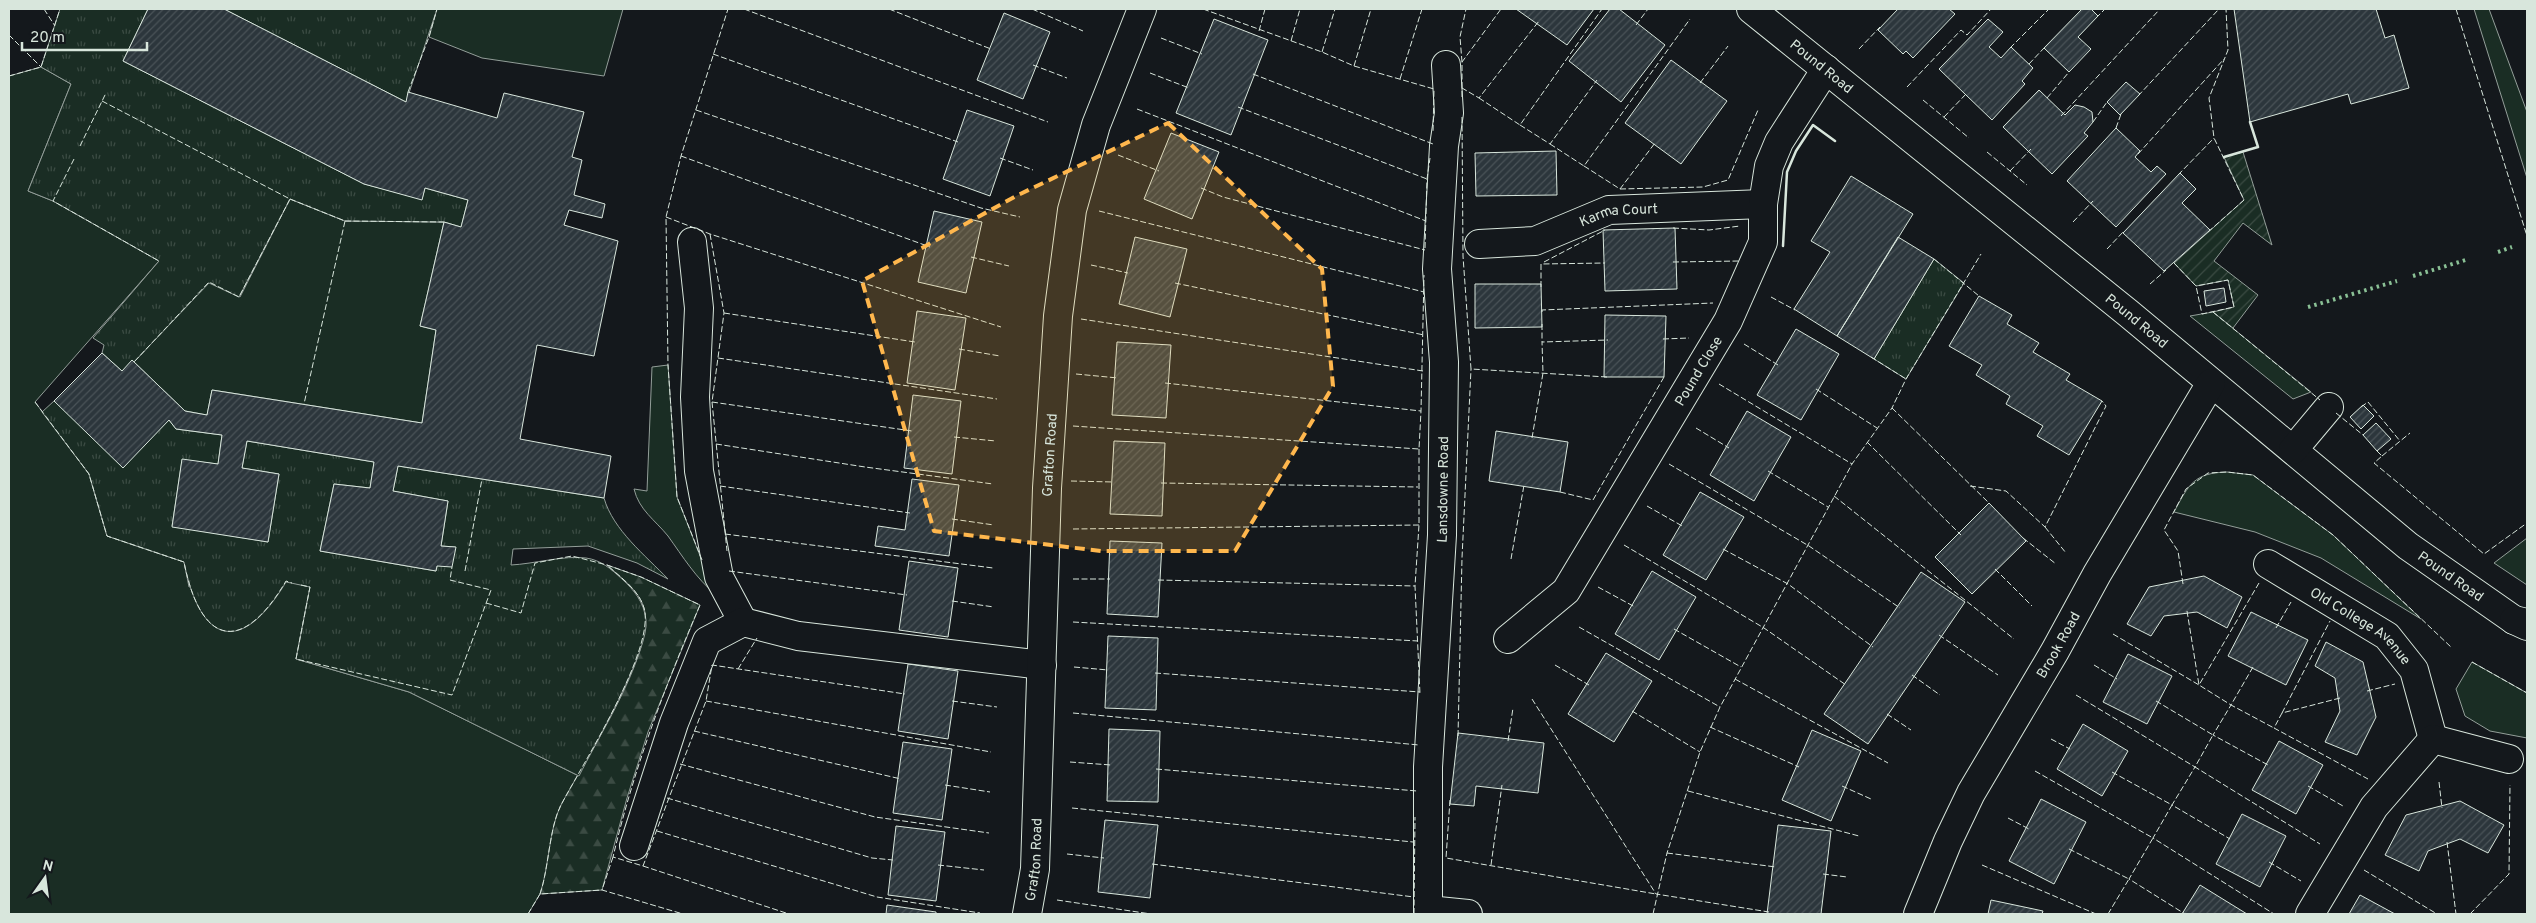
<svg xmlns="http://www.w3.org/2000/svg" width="2536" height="923" font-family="Overpass,sans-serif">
<defs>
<pattern id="forest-firs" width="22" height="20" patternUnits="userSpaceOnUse" patternTransform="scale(1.25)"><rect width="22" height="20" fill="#1a2d24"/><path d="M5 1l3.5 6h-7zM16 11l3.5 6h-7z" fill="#3b4b43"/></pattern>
<pattern id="park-tufts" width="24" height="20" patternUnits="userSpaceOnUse" patternTransform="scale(1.25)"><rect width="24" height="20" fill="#1a2d24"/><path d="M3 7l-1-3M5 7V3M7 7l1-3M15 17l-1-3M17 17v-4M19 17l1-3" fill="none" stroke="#3b4b43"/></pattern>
<pattern id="garden-furrows" width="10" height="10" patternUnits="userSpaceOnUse" patternTransform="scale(1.25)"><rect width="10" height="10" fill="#1a2d24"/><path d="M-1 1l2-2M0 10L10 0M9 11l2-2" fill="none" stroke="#3b4b43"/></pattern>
<pattern id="building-hatch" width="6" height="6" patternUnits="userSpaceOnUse" patternTransform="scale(1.25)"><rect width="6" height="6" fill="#2c363c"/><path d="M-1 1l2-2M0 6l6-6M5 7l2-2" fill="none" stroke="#4a5358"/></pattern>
</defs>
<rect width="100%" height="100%" fill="#14181c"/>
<path fill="#1a2d24" stroke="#939e99" d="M437 9H623L604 76 482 58 429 37Z
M2474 9H2489L2527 112V178Z
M41 67 71 84 28 191 53 201 159 261 35 402 89 474 107 536 184 562 189 587 286 581 310 587 296 659 409 692 579 776 560 807 545 879 540 894 528 914H9V76Z
M290 199 345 221 444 222 420 326 436 330 422 423 212 390 207 415 185 411 134 362 209 282 240 297Z
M2213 312 2311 392 2293 399 2190 316Z
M668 365 677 497 715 594C696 578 683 557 668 536 655 520 639 510 634 489L647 491 652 367Z
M2227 472 2253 475 2282 497 2333 535 2421 619 2321 558 2255 532 2174 512C2189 484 2194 473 2227 472Z
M2527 538V585L2494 563Z
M2472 662 2527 693V738L2490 731 2465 716 2456 689Z"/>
<path fill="url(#forest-firs)" stroke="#939e99" d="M607 565 641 577 700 605 648 732 627 798 602 890 540 894C549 868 549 828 561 805 583 763 657 652 644 608 639 590 620 577 607 565Z"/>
<path fill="url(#park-tufts)" stroke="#939e99" d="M60 9H148L123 61 364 184 422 199 425 188 468 200 461 227 444 222 345 221 290 199 239 297 209 283 134 362 122 371 102 353 104 345 93 338 159 261 53 201 28 191 71 84 41 67Z
M224 9H437L406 102Z
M1934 259 1964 283 1906 379 1874 359Z
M54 401 169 420 176 429 222 435 218 464 182 460 172 526 268 542 279 474 242 468 247 441 374 462 370 488 334 484 320 551 436 571 437 566 455 547 441 546 448 501 393 491 398 466 604 498C613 530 646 556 668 579L637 563 588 546 513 549 511 565C533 564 565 555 586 558 601 560 611 569 622 579 634 590 644 602 646 620 650 649 594 746 579 776L409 692 296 659 310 587 286 582C241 657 200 644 184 562L107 536 89 474 42 412Z"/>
<path fill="url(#garden-furrows)" stroke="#939e99" d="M2243 152 2272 245 2243 223 2214 261 2258 295 2233 328 2213 312 2234 307 2228 280 2196 286 2174 263 2244 200 2224 157Z"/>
<path fill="url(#building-hatch)" stroke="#d8e6dc" d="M148 9H224L406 102 408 92 497 118 504 93 584 112 572 157 582 160 574 195 605 204 602 218 569 210 564 225 618 241 594 356 537 345 520 439 611 456 604 498 398 466 393 491 448 501 441 546 456 547 452 567 437 566 436 571 320 551 334 484 370 488 374 462 247 441 242 468 279 474 268 542 172 527 182 459 218 464 222 435 176 429 169 420 123 468 54 401 102 353 122 371 132 360 185 411 207 415 212 390 422 423 436 330 420 326 444 222 461 227 468 200 425 188 422 200 364 184 123 61Z
M1516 9H1594L1567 45Z
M1610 9H1619L1665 45 1621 102 1569 61Z
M1898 9H1949L1955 14 1913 58 1906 51 1903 54 1878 30Z
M2082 9H2091L2098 16 2078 37 2091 49 2069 72 2044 48Z
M2234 9H2376L2385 38 2394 35 2409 88 2351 104 2348 94 2250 122Z
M1004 13 1050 32 1023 99 977 80Z
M1214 19 1268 40 1231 135 1176 113Z
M1988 19 2003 32 1989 47 2001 58 2011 47 2033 68 2022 81 2025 84 1992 120 1939 69Z
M1671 60 1727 101 1681 164 1625 123Z
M2126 82 2140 94 2120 115 2107 102Z
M2039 90 2065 115 2075 105 2084 107 2092 112 2093 122 2084 133 2088 136 2052 174 2003 127Z
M967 110 1014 126 990 196 943 179Z
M2116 128 2140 151 2135 157 2151 172 2157 166 2166 174 2116 227 2067 181Z
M1171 133 1219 152 1192 219 1144 199Z
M1556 151 1557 195 1476 196 1475 153Z
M2180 173 2196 189 2182 203 2210 230 2164 271 2123 233Z
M1851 176 1913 214 1837 336 1794 309 1830 252 1811 241Z
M934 211 982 222 966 293 918 282Z
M1675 228 1677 289 1605 291 1603 230Z
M1135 237 1187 249 1170 317 1119 304Z
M1898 237 1934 259 1874 359 1837 336Z
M1475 284H1541L1542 327 1475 328Z
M2224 288 2226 302 2206 306 2204 291Z
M1979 296 2012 315 2007 324 2039 343 2033 352 2070 374 2066 380 2102 401 2069 455 2037 436 2043 426 2006 404 2010 396 1976 375 1982 365 1949 346Z
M917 311 966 318 955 390 907 383Z
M1605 315 1666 316 1664 377H1604Z
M1796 329 1839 354 1801 420 1757 395Z
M1117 342 1171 345 1166 418 1112 415Z
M913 395 961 401 952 474 904 468Z
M2363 405 2374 416 2361 429 2350 417Z
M1747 411 1791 437 1754 501 1710 475Z
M2376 423 2391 439 2377 451 2363 435Z
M1496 431 1568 442 1560 492 1489 481Z
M1114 441 1165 443 1162 516 1110 514Z
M912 479 959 485 949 556 875 546 878 526 905 530Z
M1700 492 1744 517 1706 580 1663 555Z
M1989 503 2026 541 1972 594 1935 557Z
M1110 541 1162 543 1158 617 1107 614Z
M909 561 958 568 948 637 899 630Z
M1652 571 1696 597 1659 660 1615 634Z
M1921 572 1965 602 1868 744 1824 714Z
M2204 576 2242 597 2227 628 2197 612 2164 616 2151 636 2127 624 2149 587Z
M2251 612 2308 640 2286 685 2228 656Z
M1108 636 1158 638 1156 710 1105 708Z
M2326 642 2363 662 2376 717 2357 755 2325 742 2340 711 2335 678 2315 666Z
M1606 653 1652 681 1614 742 1568 714Z
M2128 654 2172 676 2147 724 2103 702Z
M908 664 958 671 948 739 898 731Z
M2083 724 2128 751 2102 796 2057 769Z
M1109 729 1160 731 1158 802 1107 801Z
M1812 730 1861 751 1831 821 1782 800Z
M1458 733 1544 743 1538 793 1476 786 1474 806 1450 804Z
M2279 741 2323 765 2296 814 2252 790Z
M903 742 952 749 942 820 893 813Z
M2041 799 2086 822 2054 884 2009 861Z
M2460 801 2504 825 2488 853 2460 839 2428 851 2419 871 2385 855 2406 815Z
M2242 814 2286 836 2260 887 2216 864Z
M1105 820 1158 825 1150 898 1098 892Z
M1778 825 1831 831 1821 914H1767Z
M896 826 945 832 936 901 888 895Z
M2200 885 2247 914H2182Z
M2360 895 2395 914H2349Z
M1991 900 2043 911 2042 914H1988Z
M887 905 936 912V914H886Z"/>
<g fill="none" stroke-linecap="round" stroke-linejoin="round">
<g stroke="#d8e6dc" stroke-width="30">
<g id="minor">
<path id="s1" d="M1751 9 2128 313 2408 546 2514 620 2527 626"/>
<path d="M692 242 699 308 695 397 699 471 719 577 743 622"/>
<path id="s2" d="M1479 244 1535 241 1609 210 1763 204"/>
<path d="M2293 450 2329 407"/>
<path id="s3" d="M2268 564 2387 636 2414 670 2433 739"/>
<path id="s4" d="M1508 639 1566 591 1728 321 1763 242V204L1769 166 1779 142 1826 69"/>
<path d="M634 846 674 723 707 641 743 622 798 636 1042 665"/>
<path d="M1428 910 1468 914"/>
<path id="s5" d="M1027 914 1035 869 1047 488 1058 316 1072 210 1096 125 1142 9"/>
<path id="s6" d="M1428 914V767L1442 535 1444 362 1437 269 1444 146 1449 113 1446 65"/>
<path id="s7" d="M1918 914 1948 841 1971 793 2055 651 2097 574 2211 383"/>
<path d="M2310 914 2374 807 2433 739 2509 759"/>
</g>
</g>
<g stroke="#d8e6dc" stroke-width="30">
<path id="highway" d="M2514 620 2527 623"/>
</g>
<use href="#minor" stroke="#14181c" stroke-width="28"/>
<use href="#highway" stroke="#14181c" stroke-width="28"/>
<path stroke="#8ac095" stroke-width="4" stroke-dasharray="2.5 4" stroke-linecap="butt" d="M2498 252 2512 247
M2413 276 2469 259
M2308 307 2397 281"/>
<path stroke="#d8e6dc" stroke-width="1" stroke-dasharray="6 2.5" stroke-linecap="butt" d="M44 9 55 26
M744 9 1048 122
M889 9 991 49
M1032 9 1083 31
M1203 9 1322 52 1354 66 1434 89 1433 133
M2456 9 2527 236
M2096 18 2105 9
M1636 25 1648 9
M1259 31 1265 9
M9 35 41 67
M1161 38 1202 54
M1291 41 1300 9
M2010 48 2049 9
M1859 49 1880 27
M1322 52 1335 9
M713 54 958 142
M1462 62 1460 37 1466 9
M2029 64 2044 48
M1033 65 1067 78
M1354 66 1371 9
M1150 73 1189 88
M1253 74 1433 144
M9 76 41 67 60 9
M1400 79 1422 9
M1700 83 1728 46
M1907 87 1961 30 1967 35 1991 9
M1462 88V62L1501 9
M408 92 429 37 437 9
M2138 96 2219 9
M1462 97V88L1479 98 1539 21
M1479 98 1520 125 1602 9
M2047 98 2069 72
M1923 100 1969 138
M102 101 290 199 239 297 209 282 134 362
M1238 107 1427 179
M1137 109 1426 221
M696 110 981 208 1020 217
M2061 116 2160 9
M1462 117 1463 256 1471 369 1607 377
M1944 117 1967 93
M2093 122 2107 102
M1520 125 1550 144 1597 80
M2116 128 2121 114
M1550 144 1584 166 1690 19
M80 146 106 93
M1987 152 2027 185
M2138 154 2224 59
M1118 155 1159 171
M681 156 930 247
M1000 158 1033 170
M74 159 53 201 159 261
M1584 166 1620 189 1655 143
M2010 171 2031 149
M2178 175 2214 138
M1201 188 1223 197 1425 250
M1620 189 1703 187 1728 180 1758 110
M290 199 345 221 304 404
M1099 211 1424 292
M666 217 710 234 1001 327
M345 221 444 222
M2073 222 2093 201
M1673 228 1709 230 1740 226
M2208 232 2244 200 2214 138 2209 98 2228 50 2226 9
M710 234 724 313 712 402 727 551
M1425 248 1427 179 1430 158
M2107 249 2124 231
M971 257 1009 266
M1934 259 1979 296
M1544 262 1605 230
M1673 262 1740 261
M2174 263 2196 286 2202 314 2234 307 2228 280 2196 286
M1091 265 1128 273
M1175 283 1424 335
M2150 284 2166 270
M1541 287V264L1605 263
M1771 297 1795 310
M1542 312V310L1713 303
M2213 312 2320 400
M724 313 915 342
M1081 319 1423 371
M1542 324V342
M1663 339 1689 338
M1744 344 1778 365
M959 349 1000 356
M1871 357 1906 379
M718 358 997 399
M1076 374 1118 378
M1165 383 1421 411 1424 275
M1719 384 1852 464
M1816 389 1877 428
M35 402 89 474 107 536 184 562C200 644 241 657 286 581L292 583
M712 402 912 431
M2361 407 2368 402 2400 441
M1892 408 1990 504
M2336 413 2363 435
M1073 426 1419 449 1421 411
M1696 428 1729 448
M954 437 996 441
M1532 438 1543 373 1542 342 1608 340
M1867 442 1961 535
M716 444 865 467 993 484
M1419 449V525L1415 586 1420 694
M2377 451 2382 456 2374 463 2484 554 2527 523
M2382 456 2410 433
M1669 464 1809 546 1900 608
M1768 471 1828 507
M1071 481 1113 482
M1161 483 1418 487
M720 486 910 513
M1970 486 2006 491 2045 527 2106 406 2102 401
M1560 492 1593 500 1664 377H1662
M1834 496 2014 639
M1647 506 1684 527
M952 519 994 525
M2045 527 2066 553
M1073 529 1419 525
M725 534 993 568
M2023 538 2056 564
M1624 545 1764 628 1846 685
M1723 549 1788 584 1873 647
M1511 559 1524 485
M702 560 677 497 668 365 666 217 681 156 728 9
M1995 569 2032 606
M465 571 482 479
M729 571 907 595
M1073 579H1110
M1158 580 1415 586
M2183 584 2178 551 2164 530 2186 489 2208 473 2227 472 2253 475 2333 535 2452 648
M301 585 310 587 296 659 452 695 491 590 450 580 452 567
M1598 587 1635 607
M952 601 994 607
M486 603 521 613 535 563 572 556 607 565
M2187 611 2199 685 2231 705 2213 735 2268 765
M1073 622 1418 641
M1579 627 1720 707
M2276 628 2291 602
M1674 629 1741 667
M2113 634 2199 685 2259 583
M1939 635 1998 675
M2472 662 2527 693
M1555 665 1589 685
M2094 665 2117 679
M1074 667 1108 670
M2253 667 2231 705 2274 728
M738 669 757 638
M1155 673 1420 692
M1912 675 1940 695
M1735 679 1888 763
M2367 691 2395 684
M2076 695 2195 767 2172 805 2230 839
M2340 698 2282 713 2274 728 2368 779
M1532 699 1656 894 1769 912
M706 701 991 752
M952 701 997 707
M2156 701 2213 735 2195 767 2320 844
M1632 711 1700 752
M1073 713 1419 745
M2282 713 2330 621
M1887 714 1911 730
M1710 727 1799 767
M694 731 901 779
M1458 736 1462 558 1471 369
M2051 739 2070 749
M1508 741 1513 708
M1070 762 1111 765
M680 764 875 817 989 833
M1156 769 1417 791
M2035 771 2153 838 2129 879 2185 914
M2112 772 2172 805 2153 838 2274 914
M2439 782 2442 808
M945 785 990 792
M1842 786 1871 799
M2308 786 2343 806
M1688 791 1859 836
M667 798 872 858 893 860
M1450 800 1446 858 1656 894
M1072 808 1413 842
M2008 818 2029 829
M657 831 877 897 980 913
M2447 842 2456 914
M2069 849 2129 879 2108 914
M1667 853 1776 867
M1067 854 1104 858
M613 857 602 890 683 914
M2269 862 2301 881
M1152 864 1414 897
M938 865 984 870
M1491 865 1502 785
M1982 865 2096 914
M643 866 789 914
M2364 870 2437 914
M1823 874 1847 877
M540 894C549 868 549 828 561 805 582 765 656 649 644 608 639 590 620 577 607 565L641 577 700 605C664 689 634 768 613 857L643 866 706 701 712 665 905 694
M1057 900 1151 914
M528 914 540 894 602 890
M1414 914 1415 817
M1653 914 1667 853 1700 752 1720 707 1852 464 1892 408 1906 379 1981 254
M2470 914 2509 874 2510 785"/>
<path stroke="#d8e6dc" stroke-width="2.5" d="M2224 157 2258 147 2250 122
M1783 246 1787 172 1796 151 1813 125 1835 141"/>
</g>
<path fill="#ffb74d" fill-opacity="0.2" stroke="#ffb74d" stroke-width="4" stroke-dasharray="10 6" stroke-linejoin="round" d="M1168 123 1322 269 1333 386 1235 551H1101L934 531 862 281 1016 196Z"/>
<g text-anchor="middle" stroke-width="4" stroke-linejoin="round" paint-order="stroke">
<g font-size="14" fill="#d8e6dc" stroke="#14181c">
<text dy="5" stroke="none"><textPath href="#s1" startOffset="91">Pound Road</textPath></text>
<text dy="5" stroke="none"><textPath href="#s2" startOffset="145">Karma Court</textPath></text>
<text dy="5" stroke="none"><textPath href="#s1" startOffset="496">Pound Road</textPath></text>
<text dy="5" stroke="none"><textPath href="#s4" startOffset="332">Pound Close</textPath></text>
<text dy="5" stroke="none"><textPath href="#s5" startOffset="460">Grafton Road</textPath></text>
<text dy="5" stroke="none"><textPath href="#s6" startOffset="425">Lansdowne Road</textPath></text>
<text dy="5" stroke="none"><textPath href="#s1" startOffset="901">Pound Road</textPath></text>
<text dy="5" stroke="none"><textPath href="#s3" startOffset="112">Old College Avenue</textPath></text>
<text dy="5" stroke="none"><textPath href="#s7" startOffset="304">Brook Road</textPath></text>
<text dy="5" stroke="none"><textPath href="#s5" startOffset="55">Grafton Road</textPath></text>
</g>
</g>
<rect width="2536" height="923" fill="none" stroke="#d8e6dc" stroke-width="20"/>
<g transform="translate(45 878) rotate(14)" stroke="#14181c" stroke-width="4" paint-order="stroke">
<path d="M0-4L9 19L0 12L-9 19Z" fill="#d8e6dc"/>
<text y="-8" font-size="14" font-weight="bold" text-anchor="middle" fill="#d8e6dc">N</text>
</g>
<path d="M22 42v8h125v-8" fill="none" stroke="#d8e6dc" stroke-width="2.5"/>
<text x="30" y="42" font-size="15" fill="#d8e6dc" stroke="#14181c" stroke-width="4" paint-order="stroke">20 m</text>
</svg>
